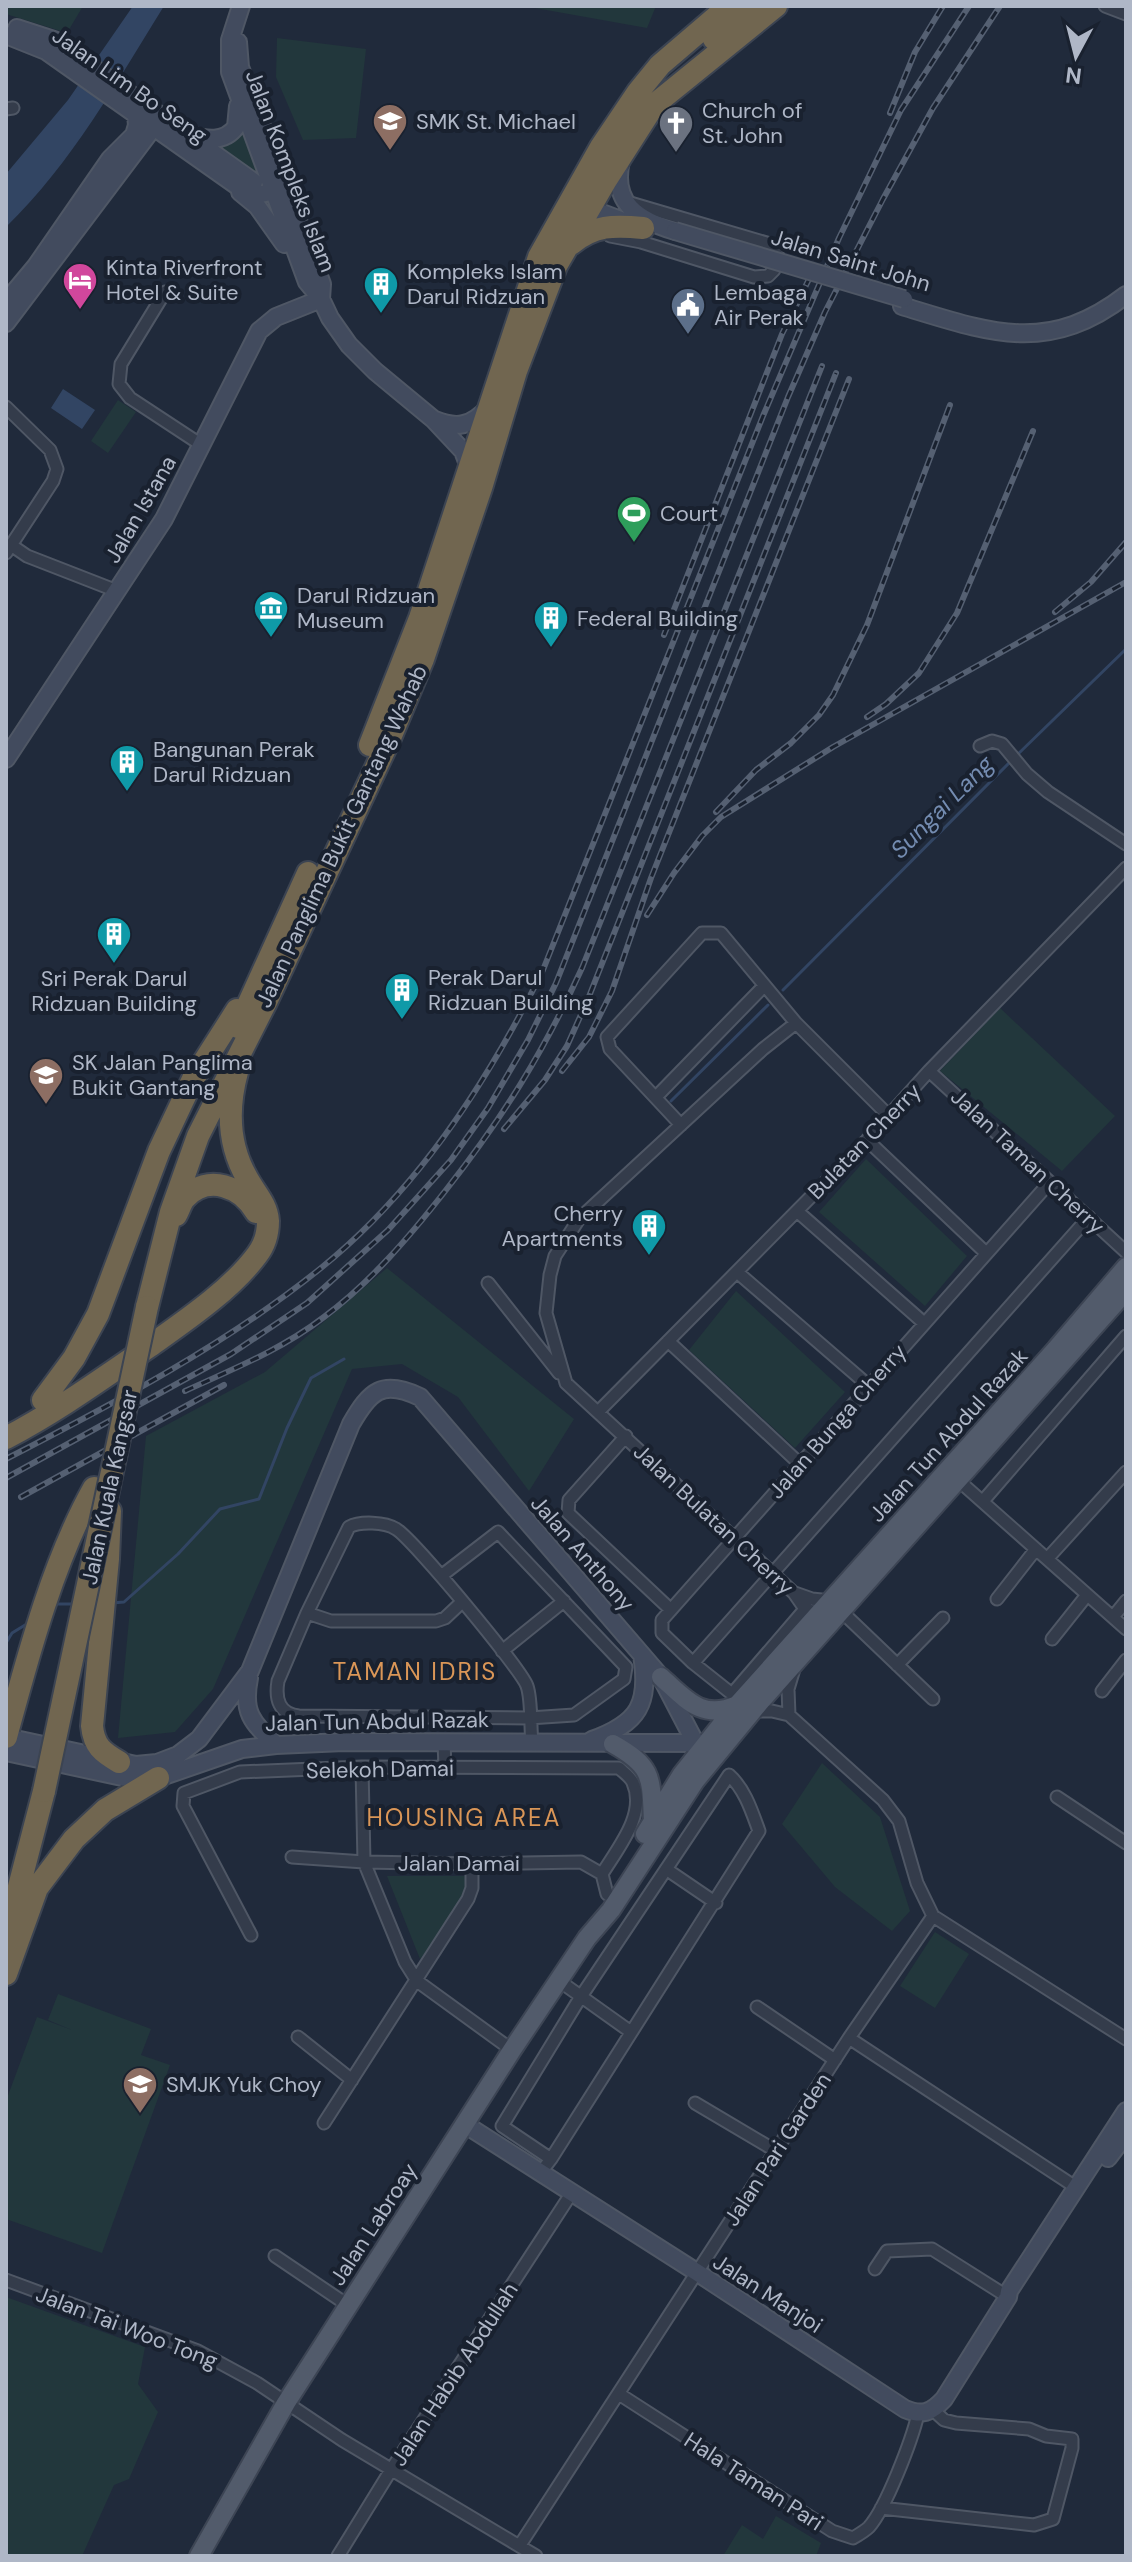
<svg xmlns="http://www.w3.org/2000/svg" width="1132" height="2562" font-family="'DM Sans',sans-serif">
<rect width="100%" height="100%" fill="#202a3b"/>
<path fill="#22373c" d="M6 6H83L67 33 6 14Z
M524 6H656L647 28Z
M277 38 366 49 356 138 303 140 276 77Z
M244 130 259 173 257 175 217 148Z
M118 400 136 412 108 453 91 441Z
M1000 1008 1115 1116 1062 1171 940 1071Z
M866 1159 967 1256 925 1306 819 1212Z
M387 1268 574 1419 529 1491 458 1397 402 1364 352 1369 213 1689 175 1732 118 1738 146 1436 265 1372Z
M736 1291 845 1392 795 1448 689 1350Z
M822 1763 880 1817 910 1911 892 1931 835 1887 782 1824Z
M387 1876H479L471 1895 420 1959Z
M935 1932 969 1954 935 2008 900 1986Z
M58 1994 151 2029 141 2055 170 2065 102 2253 6 2219V2101L37 2017 72 2030 48 2020Z
M6 2297 145 2347 138 2384 158 2412 129 2479 114 2485 82 2556H6Z
M776 2516 821 2543 816 2556H723L742 2525 763 2539Z"/>
<path fill="#324563" d="M133 6H164C116 83 72 163 6 227V174L68 100Z
M63 389 95 410 82 429 51 408Z"/>
<g fill="none" stroke-linecap="round" stroke-linejoin="round">
<path stroke="#324563" stroke-width="3" d="M1017 755 1126 649
M783 990 1012 760
M671 1101 768 1005
M112 1603 124 1602 178 1554 220 1509 259 1499 287 1428 311 1378 344 1359
M53 1607 58 1604H77
M6 1643 12 1633 30 1622"/>
<g stroke="#4f5765" stroke-width="15">
<path id="street" d="M1105 6 1126 14
M6 109 13 108
M610 236 641 242 754 277 768 276 774 270 778 256 770 244 627 202
M165 292 121 364 119 384 130 398 200 444
M6 407 50 450 57 469 53 481 6 553
M11 545 27 556 117 591
M980 746 992 741 1002 744 1027 774 1048 792 1126 844
M796 1023 763 1049 579 1219 555 1256 550 1275 546 1313 566 1383 794 1593 803 1606 820 1617
M929 1071 1126 1252
M656 1097 764 986
M681 1125 610 1049 607 1037 702 933H721L796 1023 889 1116
M867 1140 986 1253
M797 1211 924 1323
M737 1272 869 1386
M488 1283 559 1373
M668 1341 800 1464
M599 1411 867 1140 929 1071 1126 868
M626 1436 569 1500 568 1513 671 1610
M958 1480 1126 1629
M983 1501 1126 1336
M1047 1559 1126 1472
M441 1576 498 1532 626 1667 624 1679 574 1715 529 1718 299 1716C279 1714 275 1699 278 1681L307 1613 349 1527C360 1521 385 1522 396 1529 412 1538 521 1669 527 1686 532 1700 530 1726 532 1742
M795 1593 812 1599 831 1601
M997 1599 1036 1549
M806 1608 732 1694 693 1663 662 1633V1620L1050 1182
M841 1611 933 1699
M307 1613 331 1621H436L445 1618 462 1602
M1113 1617 1126 1601
M1052 1639 1087 1595
M502 1651 564 1601
M693 1663 1089 1217
M897 1665 943 1618
M1102 1691 1126 1660
M753 1711H772L789 1715 883 1800 899 1821 917 1883 933 1916 1126 2039
M789 1715 788 1689 794 1669
M444 1742 445 1768
M362 1767 364 1862 405 1962 417 1981 512 2050
M1057 1797 1126 1843
M292 1857 364 1862 472 1864 581 1862 602 1874 607 1894
M666 1869 716 1903
M251 1935 183 1806 184 1793 240 1772 362 1767 619 1768C623 1772 631 1777 633 1783 647 1814 617 1849 602 1874
M558 1980 631 2032
M757 2007 835 2060
M298 2037 352 2080
M849 2038 1077 2188
M695 2103 776 2151
M324 2123 468 1899 472 1888V1864
M541 2172 551 2159 759 1831C752 1812 745 1789 729 1775L580 1998 502 2126 551 2159
M275 2256 349 2306
M875 2269 887 2251 932 2249 1008 2297
M6 2280 198 2351 257 2383 342 2440 536 2556
M619 2394 832 2531 853 2538C858 2535 865 2531 869 2527 886 2508 912 2440 918 2414
M881 2508 1034 2525 1053 2519 1072 2448V2439L1046 2436 1029 2429 956 2423 944 2420 933 2410
M520 2545 849 2038 933 1916
M338 2556 391 2470 571 2194"/>
</g>
<g stroke="#4f5765" stroke-width="20">
<path id="secondary" d="M241 6 230 40V72L307 282 321 299 330 318 349 345 375 371 433 419 463 451 469 467
M17 28 54 40 254 182
M6 35 46 51 243 190 261 194 286 188
M238 42 240 67 322 284 321 299
M189 134C206 140 224 143 236 127L238 106
M621 161C611 203 638 220 675 231
M240 192 257 206 284 244
M589 208 631 224
M6 302 36 266 110 159 134 135 137 125 136 115
M902 306C988 332 1047 356 1126 295
M6 323 153 128
M435 420C457 429 471 426 488 408
M6 759 164 519 259 331 276 317 321 299
M249 1678C242 1713 252 1722 276 1745
M6 1737 136 1765 157 1763 178 1755 199 1739 250 1671 351 1424C370 1391 382 1379 420 1397L661 1677 696 1744 698 1762
M592 1740C639 1723 650 1704 642 1655
M6 1752 136 1780 158 1778 242 1749 276 1745 344 1742 702 1743
M466 2125 698 2273 905 2409C922 2416 931 2413 944 2399L1008 2297 1009 2291 1126 2111
M1108 2158 1126 2134"/>
</g>
<g stroke="#3d4554" stroke-width="22">
<path id="primary" d="M661 1677C686 1699 702 1721 737 1705
M613 1744C654 1767 651 1778 653 1823
M645 1834 682 1774 737 1705 1056 1349 1126 1267
M199 2556 286 2403 512 2050 587 1938 611 1910 695 1781 760 1702 1126 1291"/>
</g>
<g stroke="#3c4452" stroke-width="26">
<path id="highway" d="M714 39 753 6
M571 244C594 225 614 225 643 228
M370 745 420 618 539 257 601 147 638 92 660 65 729 6
M238 1027 308 873
M176 1215C179 1210 181 1202 185 1198 208 1173 242 1187 256 1212
M147 1307 171 1212 198 1136 266 1002 390 738 423 659 481 488 516 371 556 266 606 180 654 105 776 6
M43 1400 74 1358 98 1314 159 1151 193 1079 237 1010
M6 1438C56 1412 103 1378 150 1346 185 1321 231 1290 257 1255 264 1246 268 1233 268 1221 267 1204 255 1193 247 1178 228 1145 227 1109 237 1072
M110 1511 108 1559 92 1726C94 1746 102 1752 119 1762
M6 1737C28 1656 53 1561 94 1488
M8 1929 44 1791
M6 1974 37 1888 74 1839 105 1810 158 1778"/>
</g>
<use href="#street" stroke="#343c4b" stroke-width="11"/>
<use href="#secondary" stroke="#424b5e" stroke-width="16"/>
<use href="#primary" stroke="#525b6b" stroke-width="18"/>
<use href="#highway" stroke="#716650" stroke-width="22"/>
<g stroke="#556072" stroke-width="6">
<path id="rail" d="M890 113 915 52 943 6
M1055 612 1091 582 1126 542
M664 635 782 334 812 273
M867 717 886 704 919 673 957 613 1033 431
M716 812 756 770 791 743 819 715 833 695 867 625 950 405
M647 915 674 873 702 836 721 817 833 747 1126 582
M562 1071 589 1037 612 991 651 878 849 379
M504 1129 545 1080 567 1046 588 999 836 373
M185 1391C233 1369 281 1350 324 1317 371 1282 410 1236 446 1190 504 1116 543 1053 582 968L822 366
M6 1459C113 1404 227 1344 321 1268 418 1190 489 1080 543 970L763 416 839 238 901 110 969 6
M6 1478 231 1354 307 1303 388 1230 451 1160 488 1108 528 1040 556 983 788 397 825 312 883 199 933 108 1000 6
M21 1497 224 1385"/>
</g>
<use href="#rail" stroke="#19212f" stroke-width="3" stroke-dasharray="9" stroke-linecap="butt"/>
<g stroke="#4f5765" stroke-width="20" stroke-linecap="butt">
<path id="secondary-bridge" d="M675 231 904 299"/>
</g>
<g stroke="#3c4452" stroke-width="26" stroke-linecap="butt">
<path id="highway-bridge" d="M44 1791 147 1307"/>
</g>
<use href="#secondary-bridge" stroke="#424b5e" stroke-width="16"/>
<use href="#highway-bridge" stroke="#716650" stroke-width="22"/>
</g>
<defs>
<g id="school-pin" transform="scale(1.8)"><path d="M0 17L-7.5 6A9.5 9.5 0 1 1 7.5 6Z" fill="#8d6e63" stroke="#19212f"/><path d="M0-5L7-2L0 1L-7-2ZM-4 1L0 2.5L4 1V4Q0 6-4 4Z" fill="#fff"/></g>
<g id="church-pin" transform="scale(1.8)"><path d="M0 17L-7.5 6A9.5 9.5 0 1 1 7.5 6Z" fill="#6b7280" stroke="#19212f"/><path d="M-1.2-6h2.4v3.5h3.3v2.4h-3.3V6h-2.4V-.1h-3.3v-2.4h3.3Z" fill="#fff"/></g>
<g id="hotel-pin" transform="scale(1.8)"><path d="M0 17L-7.5 6A9.5 9.5 0 1 1 7.5 6Z" fill="#d1479c" stroke="#19212f"/><path d="M-6-4.5h1.5V1H6V5H4.5V3h-9V5H-6ZM-4 0a1.8 1.8 0 1 1 3.6 0ZM.5 0V-2.5h3Q6-2.5 6 0Z" fill="#fff"/></g>
<g id="building-pin" transform="scale(1.8)"><path d="M0 17L-7.5 6A9.5 9.5 0 1 1 7.5 6Z" fill="#0f9aa8" stroke="#19212f"/><path d="M-4-6H4V6H1V3H-1V6H-4ZM-2.5-4.3h1.7v1.8h-1.7ZM.8-4.3h1.7v1.8H.8ZM-2.5-1h1.7V.8h-1.7ZM.8-1h1.7V.8H.8Z" fill="#fff"/></g>
<g id="civic-pin" transform="scale(1.8)"><path d="M0 17L-7.5 6A9.5 9.5 0 1 1 7.5 6Z" fill="#5c6f8a" stroke="#19212f"/><path d="M-.6-6.5H3V-4.5H.6V-3L4-1V1h2V6H-6V1h2V-1L-.6-3ZM-1.2 2.5V6h2.4V2.5Z" fill="#fff"/></g>
<g id="stadium-pin" transform="scale(1.8)"><path d="M0 17L-7.5 6A9.5 9.5 0 1 1 7.5 6Z" fill="#2e9e5b" stroke="#19212f"/><path d="M0-5a6.5 5 0 1 0 0 10a6.5 5 0 1 0 0-10ZM-3.5-1.8h7v3.6h-7Z" fill="#fff"/></g>
<g id="museum-pin" transform="scale(1.8)"><path d="M0 17L-7.5 6A9.5 9.5 0 1 1 7.5 6Z" fill="#0f9aa8" stroke="#19212f"/><path d="M0-6L6-3V-2H-6V-3ZM-5-1h2V3h-2ZM-1-1h2V3h-2ZM3-1h2V3H3ZM-6 4H6V6H-6Z" fill="#fff"/></g>
</defs>
<g fill-rule="evenodd">
<use href="#school-pin" x="390" y="121"/>
<use href="#church-pin" x="676" y="123"/>
<use href="#hotel-pin" x="80" y="280"/>
<use href="#building-pin" x="381" y="284"/>
<use href="#civic-pin" x="688" y="305"/>
<use href="#stadium-pin" x="634" y="513"/>
<use href="#museum-pin" x="271" y="608"/>
<use href="#building-pin" x="551" y="618"/>
<use href="#building-pin" x="127" y="762"/>
<use href="#building-pin" x="114" y="934"/>
<use href="#building-pin" x="402" y="990"/>
<use href="#school-pin" x="46" y="1075"/>
<use href="#building-pin" x="649" y="1226"/>
<use href="#school-pin" x="140" y="2084"/>
</g>
<g text-anchor="middle" stroke-width="8" stroke-linejoin="round" paint-order="stroke">
<g font-size="22" fill="#afb7c7" stroke="#19212f">
<text transform="translate(130 85) rotate(35)" y="8">Jalan Lim Bo Seng</text>
<text transform="translate(291 171) rotate(69)" y="8">Jalan Kompleks Islam</text>
<text transform="translate(851 260) rotate(17)" y="8">Jalan Saint John</text>
<text transform="translate(140 509) rotate(-60)" y="8">Jalan Istana</text>
<text transform="translate(341 836) rotate(-65)" y="8">Jalan Panglima Bukit Gantang Wahab</text>
<text transform="translate(864 1141) rotate(-46)" y="8">Bulatan Cherry</text>
<text transform="translate(1028 1161) rotate(43)" y="8">Jalan Taman Cherry</text>
<text transform="translate(837 1421) rotate(-49)" y="8">Jalan Bunga Cherry</text>
<text transform="translate(948 1435) rotate(-48)" y="8">Jalan Tun Abdul Razak</text>
<text transform="translate(109 1487) rotate(-78)" y="8">Jalan Kuala Kangsar</text>
<text transform="translate(714 1519) rotate(43)" y="8">Jalan Bulatan Cherry</text>
<text transform="translate(583 1553) rotate(49)" y="8">Jalan Anthony</text>
<text transform="translate(377 1721) rotate(-1)" y="8">Jalan Tun Abdul Razak</text>
<text transform="translate(380 1769) rotate(-1)" y="8">Selekoh Damai</text>
<text x="459" y="1871">Jalan Damai</text>
<text transform="translate(777 2149) rotate(-57)" y="8">Jalan Pari Garden</text>
<text transform="translate(373 2224) rotate(-57)" y="8">Jalan Labroay</text>
<text transform="translate(768 2293) rotate(33)" y="8">Jalan Manjoi</text>
<text transform="translate(127 2327) rotate(21)" y="8">Jalan Tai Woo Tong</text>
<text transform="translate(454 2374) rotate(-57)" y="8">Jalan Habib Abdullah</text>
<text transform="translate(754 2481) rotate(33)" y="8">Hala Taman Pari</text>
</g>
<g font-size="22" fill="#afb7c7" stroke="#19212f" text-anchor="start">
<text x="702" y="118">Church of<tspan x="702" dy="25">St. John</tspan></text>
<text x="416" y="129">SMK St. Michael</text>
<text x="106" y="275">Kinta Riverfront<tspan x="106" dy="25">Hotel &amp; Suite</tspan></text>
<text x="407" y="279">Kompleks Islam<tspan x="407" dy="25">Darul Ridzuan</tspan></text>
<text x="714" y="300">Lembaga<tspan x="714" dy="25">Air Perak</tspan></text>
<text x="660" y="521">Court</text>
<text x="297" y="603">Darul Ridzuan<tspan x="297" dy="25">Museum</tspan></text>
<text x="577" y="626">Federal Building</text>
<text x="153" y="757">Bangunan Perak<tspan x="153" dy="25">Darul Ridzuan</tspan></text>
<text x="428" y="985">Perak Darul<tspan x="428" dy="25">Ridzuan Building</tspan></text>
<text x="114" y="986" text-anchor="middle">Sri Perak Darul<tspan x="114" dy="25">Ridzuan Building</tspan></text>
<text x="72" y="1070">SK Jalan Panglima<tspan x="72" dy="25">Bukit Gantang</tspan></text>
<text x="623" y="1221" text-anchor="end">Cherry<tspan x="623" dy="25">Apartments</tspan></text>
<text x="166" y="2092">SMJK Yuk Choy</text>
</g>
<g font-size="24" font-style="italic" fill="#748cb1" stroke="#19212f">
<text transform="translate(942 807) rotate(-45)" y="8">Sungai Lang</text>
</g>
<g font-size="24" letter-spacing="2" fill="#da9657" stroke="#19212f">
<text x="415" y="1680">TAMAN IDRIS</text>
<text x="464" y="1826">HOUSING AREA</text>
</g>
</g>
<rect width="1132" height="2562" fill="none" stroke="#afb7c7" stroke-width="16"/>
<g transform="translate(1076 56) rotate(187)" stroke="#19212f" stroke-width="6" paint-order="stroke">
<path d="M0-6L14 30L0 20L-14 30Z" fill="#afb7c7"/>
<text y="-12" font-size="22" font-weight="bold" text-anchor="middle" fill="#afb7c7">N</text>
</g>
</svg>
